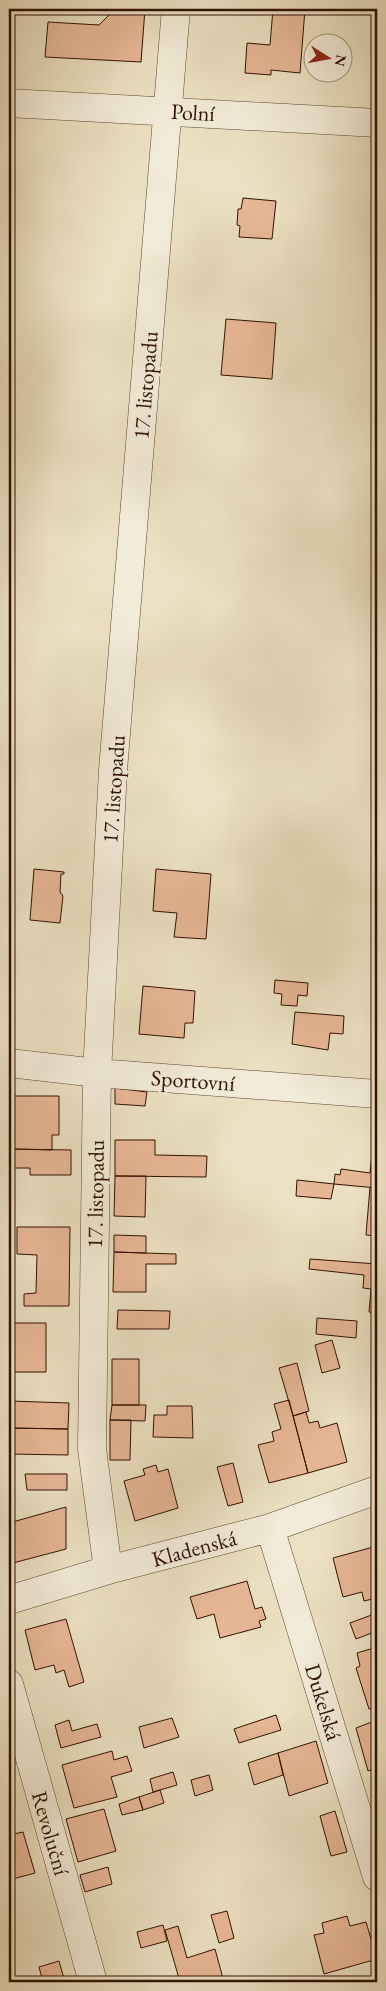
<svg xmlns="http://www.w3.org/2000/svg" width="386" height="1991" font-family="'EB Garamond',serif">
<rect width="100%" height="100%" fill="#ebe0c1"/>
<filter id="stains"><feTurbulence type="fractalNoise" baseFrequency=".004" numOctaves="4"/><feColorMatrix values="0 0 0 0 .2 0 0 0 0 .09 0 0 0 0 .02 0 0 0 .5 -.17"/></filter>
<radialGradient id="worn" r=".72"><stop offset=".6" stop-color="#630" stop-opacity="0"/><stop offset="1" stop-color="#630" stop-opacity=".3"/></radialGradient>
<path fill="#e7b696" stroke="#301101" d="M9 9H13L11 50H9Z
M111 9H145L141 62 45 57 48 22 99 25 110 14Z
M273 9H305L300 73 271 70V75L245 73 247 43 270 45Z
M243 198 276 201 272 239 239 237 240 226 237 225 238 209H241Z
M226 319 276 323 272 379 221 375Z
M34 869 64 872V874H61L60 892 63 896 60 923 30 920Z
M156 869 211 874 206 939 174 937 177 913 153 911Z
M275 980 308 983 307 996 298 995 297 1006 281 1005 282 994 274 993Z
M143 986 195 991 193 1023H185L184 1038 139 1034Z
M295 1012 344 1016 343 1034 330 1033 328 1050 292 1044Z
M115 1088 147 1092 145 1106 115 1104Z
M9 1096H59V1135H52V1150L13 1149V1135H9V1115H12V1099H9Z
M115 1140H155V1155L207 1156 206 1177 115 1176Z
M373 1145H377V1188L334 1184 335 1174 340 1175 341 1169 370 1173Z
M13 1149 71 1150V1175H30V1168H13Z
M115 1176H146L145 1217 114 1216Z
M297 1180 334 1184 331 1199 296 1196Z
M370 1187 377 1188V1236L366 1235Z
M17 1227H70L69 1306H24V1294L36 1293 37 1255 17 1254Z
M114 1235 146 1236V1253L114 1252Z
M114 1252 176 1254V1264H146V1292H113Z
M310 1259 377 1264V1313L369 1312 371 1289 363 1288 364 1275 309 1269Z
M118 1310 170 1311 169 1329H117Z
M317 1318 357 1321 356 1338 316 1334Z
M9 1323H46V1372H9Z
M332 1340 340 1368 322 1373 315 1345Z
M112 1359H139V1405H112Z
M297 1363 309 1411 293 1416 279 1368Z
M289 1400 308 1473 269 1483 258 1445 274 1441 272 1432 281 1429 274 1404Z
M9 1401 69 1403 68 1429 9 1428Z
M112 1405H146L145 1421 110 1420Z
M167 1406H192L193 1438 153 1437 154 1415H167Z
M306 1412 309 1423 318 1421 320 1428 337 1423 347 1462 308 1473 293 1416Z
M110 1420H131L130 1460H110Z
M9 1428 68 1429V1455L9 1454Z
M233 1463 243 1502 228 1506 217 1467Z
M156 1465 158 1472 168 1469 178 1508 135 1521 124 1481 145 1475 143 1469Z
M25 1474H67V1490H27Z
M66 1507V1549L9 1564V1523Z
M377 1546V1598L364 1601 362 1592 343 1597 333 1558Z
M247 1581 255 1609 262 1607 266 1619 259 1621 261 1627 220 1638 214 1614 197 1619 190 1597Z
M377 1613V1631L356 1639 350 1623Z
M66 1619 84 1682 69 1687 64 1670 56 1673 54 1665 35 1670 25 1630Z
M377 1647V1707L369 1709 356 1668 360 1666 357 1653Z
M276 1715 281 1730 239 1743 234 1729Z
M172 1718 179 1737 144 1748 139 1727Z
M69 1720 72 1731 97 1724 101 1737 61 1748 55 1725Z
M377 1720V1768L368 1771 356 1728Z
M316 1741 328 1783 289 1796 278 1753Z
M112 1751 114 1760 127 1756 132 1771 111 1777 117 1797 74 1808 62 1765Z
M278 1753 283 1775 254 1785 248 1763Z
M173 1772 177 1785 153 1792 150 1779Z
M209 1775 213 1790 195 1796 191 1780Z
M160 1790 164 1803 143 1810 139 1797Z
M139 1797 143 1810 122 1815 119 1804Z
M104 1809 116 1851 78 1862 66 1819Z
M335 1811 347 1852 331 1856 320 1816Z
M23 1832 35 1873 9 1880V1835Z
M108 1867 112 1884 85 1892 80 1875Z
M227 1911 234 1938 219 1943 211 1915Z
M347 1916 350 1926 366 1922 377 1959 324 1974 314 1935 324 1933 322 1923Z
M163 1925 167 1941 141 1948 137 1932Z
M178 1926 187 1958 215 1949 224 1982H180L165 1930Z
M59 1961 65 1982H43L39 1967Z"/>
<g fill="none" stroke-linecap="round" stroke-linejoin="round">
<g stroke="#5f4531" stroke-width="29">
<path id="minor" d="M9 103 377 123
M9 1063 97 1073 377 1094
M270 1528 377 1877
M108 1570 92 1449 97 1073 113 770 176 9
M9 1600 108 1570 270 1528 377 1490
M9 1684 93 1982"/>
</g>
<use href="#minor" stroke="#f2ebd7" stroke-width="28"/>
</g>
<g text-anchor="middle" stroke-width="4" stroke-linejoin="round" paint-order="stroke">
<g font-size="22" fill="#301101" stroke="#f2ebd7">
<text transform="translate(193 112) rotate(3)" y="8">Polní</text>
<text transform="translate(145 385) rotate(-85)" y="8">17. listopadu</text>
<text transform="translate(113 789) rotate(-86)" y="8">17. listopadu</text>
<text transform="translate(193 1080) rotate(4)" y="8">Sportovní</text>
<text transform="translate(95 1194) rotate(-89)" y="8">17. listopadu</text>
<text transform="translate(194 1548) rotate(-15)" y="8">Kladenská</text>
<text transform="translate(324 1702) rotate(73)" y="8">Dukelská</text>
<text transform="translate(51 1833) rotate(74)" y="8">Revoluční</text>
</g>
</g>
<rect width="386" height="1991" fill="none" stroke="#ebe0c1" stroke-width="30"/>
<rect x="10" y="10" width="366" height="1971" fill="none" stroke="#301101" stroke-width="2.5"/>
<rect x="15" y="15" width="356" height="1961" fill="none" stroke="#301101"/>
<g transform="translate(328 58) rotate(101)"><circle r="24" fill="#f2ebd7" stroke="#a49481"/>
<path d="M0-4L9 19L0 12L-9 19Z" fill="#8f2418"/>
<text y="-8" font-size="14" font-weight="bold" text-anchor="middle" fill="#301101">N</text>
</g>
<rect width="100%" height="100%" filter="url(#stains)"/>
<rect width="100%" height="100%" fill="url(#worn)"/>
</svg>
